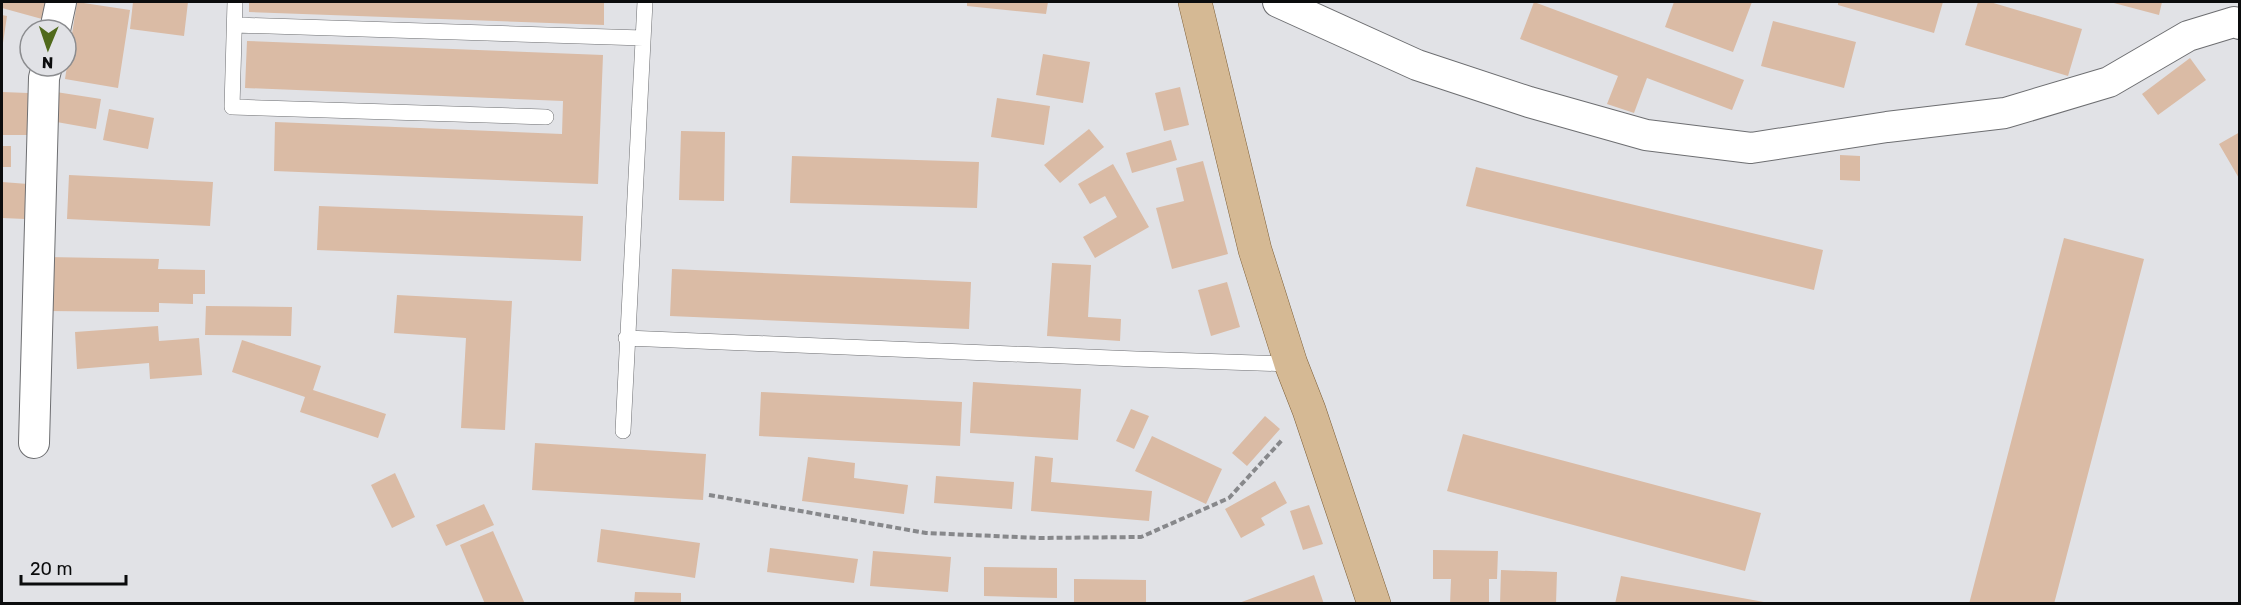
<svg xmlns="http://www.w3.org/2000/svg" width="2241" height="605" font-family="Rubik,sans-serif">
<rect width="100%" height="100%" fill="#e1e2e6"/>
<path fill="#dabba5" d="M2 2H47L42 19 2 8Z
M77 2 130 10 118 88 65 79Z
M133 2H188L184 36 130 29Z
M249 2H604V25L249 12Z
M967 2H1048L1046 14 967 6Z
M1534 2 1744 80 1732 110 1647 78 1634 113 1607 104 1618 76 1520 39Z
M1674 2H1752L1733 52 1665 27Z
M1838 2H1943L1934 33 1838 5Z
M1978 2H1990L2082 29 2068 76 1965 45Z
M2110 2H2162L2159 15Z
M2 15 7 16 3 43H2Z
M1773 21 1856 42 1844 88 1761 66Z
M247 41 603 55 598 184 274 171 275 122 562 134 563 101 245 88Z
M1043 54 1090 62 1083 103 1036 95Z
M2190 58 2206 80 2158 115 2142 94Z
M1180 87 1189 125 1164 131 1155 93Z
M2 92 28 93 27 135H2Z
M56 92 101 99 96 129 51 121Z
M997 98 1050 106 1044 145 991 137Z
M109 109 154 118 148 149 103 140Z
M1089 129 1104 147 1060 183 1044 165Z
M681 131 725 132 724 201 679 200Z
M2240 132V180L2219 144Z
M1171 140 1177 160 1132 173 1126 153Z
M2 146H11V167H2Z
M1840 155 1860 156V181L1840 180Z
M792 156 979 162 977 208 790 203Z
M1203 161 1228 254 1172 269 1156 208 1184 201 1176 168Z
M1113 164 1149 227 1095 258 1083 237 1117 217 1105 196 1090 204 1078 184Z
M1476 167 1823 250 1814 290 1466 206Z
M69 175 213 182 210 226 67 219Z
M2 182 28 184 25 219 2 218Z
M319 206 583 216 581 261 317 250Z
M2064 238 2144 259 2054 604H1969Z
M47 257 159 259 158 269 205 270V294H193V304L159 303V312L46 311Z
M1052 263 1091 265 1088 317 1121 319 1120 341 1047 336Z
M672 269 971 282 969 329 670 316Z
M1227 282 1240 327 1211 336 1198 290Z
M397 295 512 301 505 430 461 428 466 338 394 333Z
M206 306 292 307 291 336 205 335Z
M158 326 159 341 199 338 202 375 150 379 149 363 77 369 75 332Z
M242 340 321 366 313 390 386 414 378 438 300 412 305 397 232 372Z
M973 382 1081 389 1078 440 970 433Z
M761 392 962 402 960 446 759 436Z
M1131 409 1149 416 1134 449 1116 441Z
M1265 416 1280 429 1247 466 1232 453Z
M1463 434 1761 513 1745 571 1447 491Z
M1152 436 1222 469 1206 504 1135 471Z
M535 443 706 454 703 500 532 490Z
M1035 456 1053 458 1051 482 1152 491 1149 521 1031 511Z
M808 457 855 463 854 478 908 485 904 514 802 501Z
M395 473 415 517 392 528 371 485Z
M936 476 1014 482 1012 509 934 503Z
M1275 481 1287 503 1261 518 1265 525 1241 538 1225 509Z
M484 504 494 525 446 546 436 525Z
M1309 505 1323 544 1303 550 1290 511Z
M601 529 700 543 695 578 597 562Z
M493 531 525 604H485L460 545Z
M770 548 858 559 854 583 767 572Z
M1433 550 1498 551 1497 579H1489V604H1450L1451 579H1433Z
M873 551 951 557 948 592 870 586Z
M984 567 1057 568V598L984 596Z
M1501 570 1557 572 1556 604H1500Z
M1314 575 1324 604H1239V603Z
M1621 576 1764 602 1763 604H1615Z
M1074 579 1146 580V604H1074Z
M635 592 681 593V604H634Z"/>
<g fill="none" stroke-linecap="round" stroke-linejoin="round">
<g stroke="#6d6e71" stroke-width="16">
<path id="lane" d="M235 2 232 107 546 117
M235 25 643 38
M626 338 1136 359 1291 364
M623 431 645 2"/>
</g>
<g stroke="#6d6e71" stroke-width="32">
<path id="street" d="M1278 2 1417 65 1529 102 1646 135 1751 148 1887 127 2005 113 2109 82 2188 36 2234 22 2240 24
M55 30 61 2
M34 443 44 78 47 66"/>
</g>
<g stroke="#7c5e37" stroke-width="34">
<path id="primary" d="M1195 2 1255 250 1291 364 1309 410 1374 604"/>
</g>
<path stroke="#87888b" stroke-width="4" stroke-dasharray="6 3" stroke-linecap="butt" d="M709 495 926 533 1039 538 1141 537 1229 498 1283 439"/>
<use href="#lane" stroke="#fff" stroke-width="15"/>
<use href="#street" stroke="#fff" stroke-width="30"/>
<use href="#primary" stroke="#d5b994" stroke-width="33"/>
</g>
<rect width="2241" height="605" fill="none" stroke="#0b0c0d" stroke-width="6"/>
<g transform="translate(48 48) rotate(182)"><circle r="28" fill="#e1e2e6" stroke="#8b8c8f" stroke-width="1.5"/>
<path d="M0-4.5L10 22L0 15L-10 22Z" fill="#506a1c"/>
<text y="-9" font-size="16" font-weight="bold" text-anchor="middle" fill="#0b0c0d">N</text>
</g>
<path d="M21 575v9h105v-9" fill="none" stroke="#0b0c0d" stroke-width="3"/>
<text x="30" y="575" font-size="18" fill="#0b0c0d" stroke="#e1e2e6" stroke-width="4.5" paint-order="stroke">20 m</text>
</svg>
